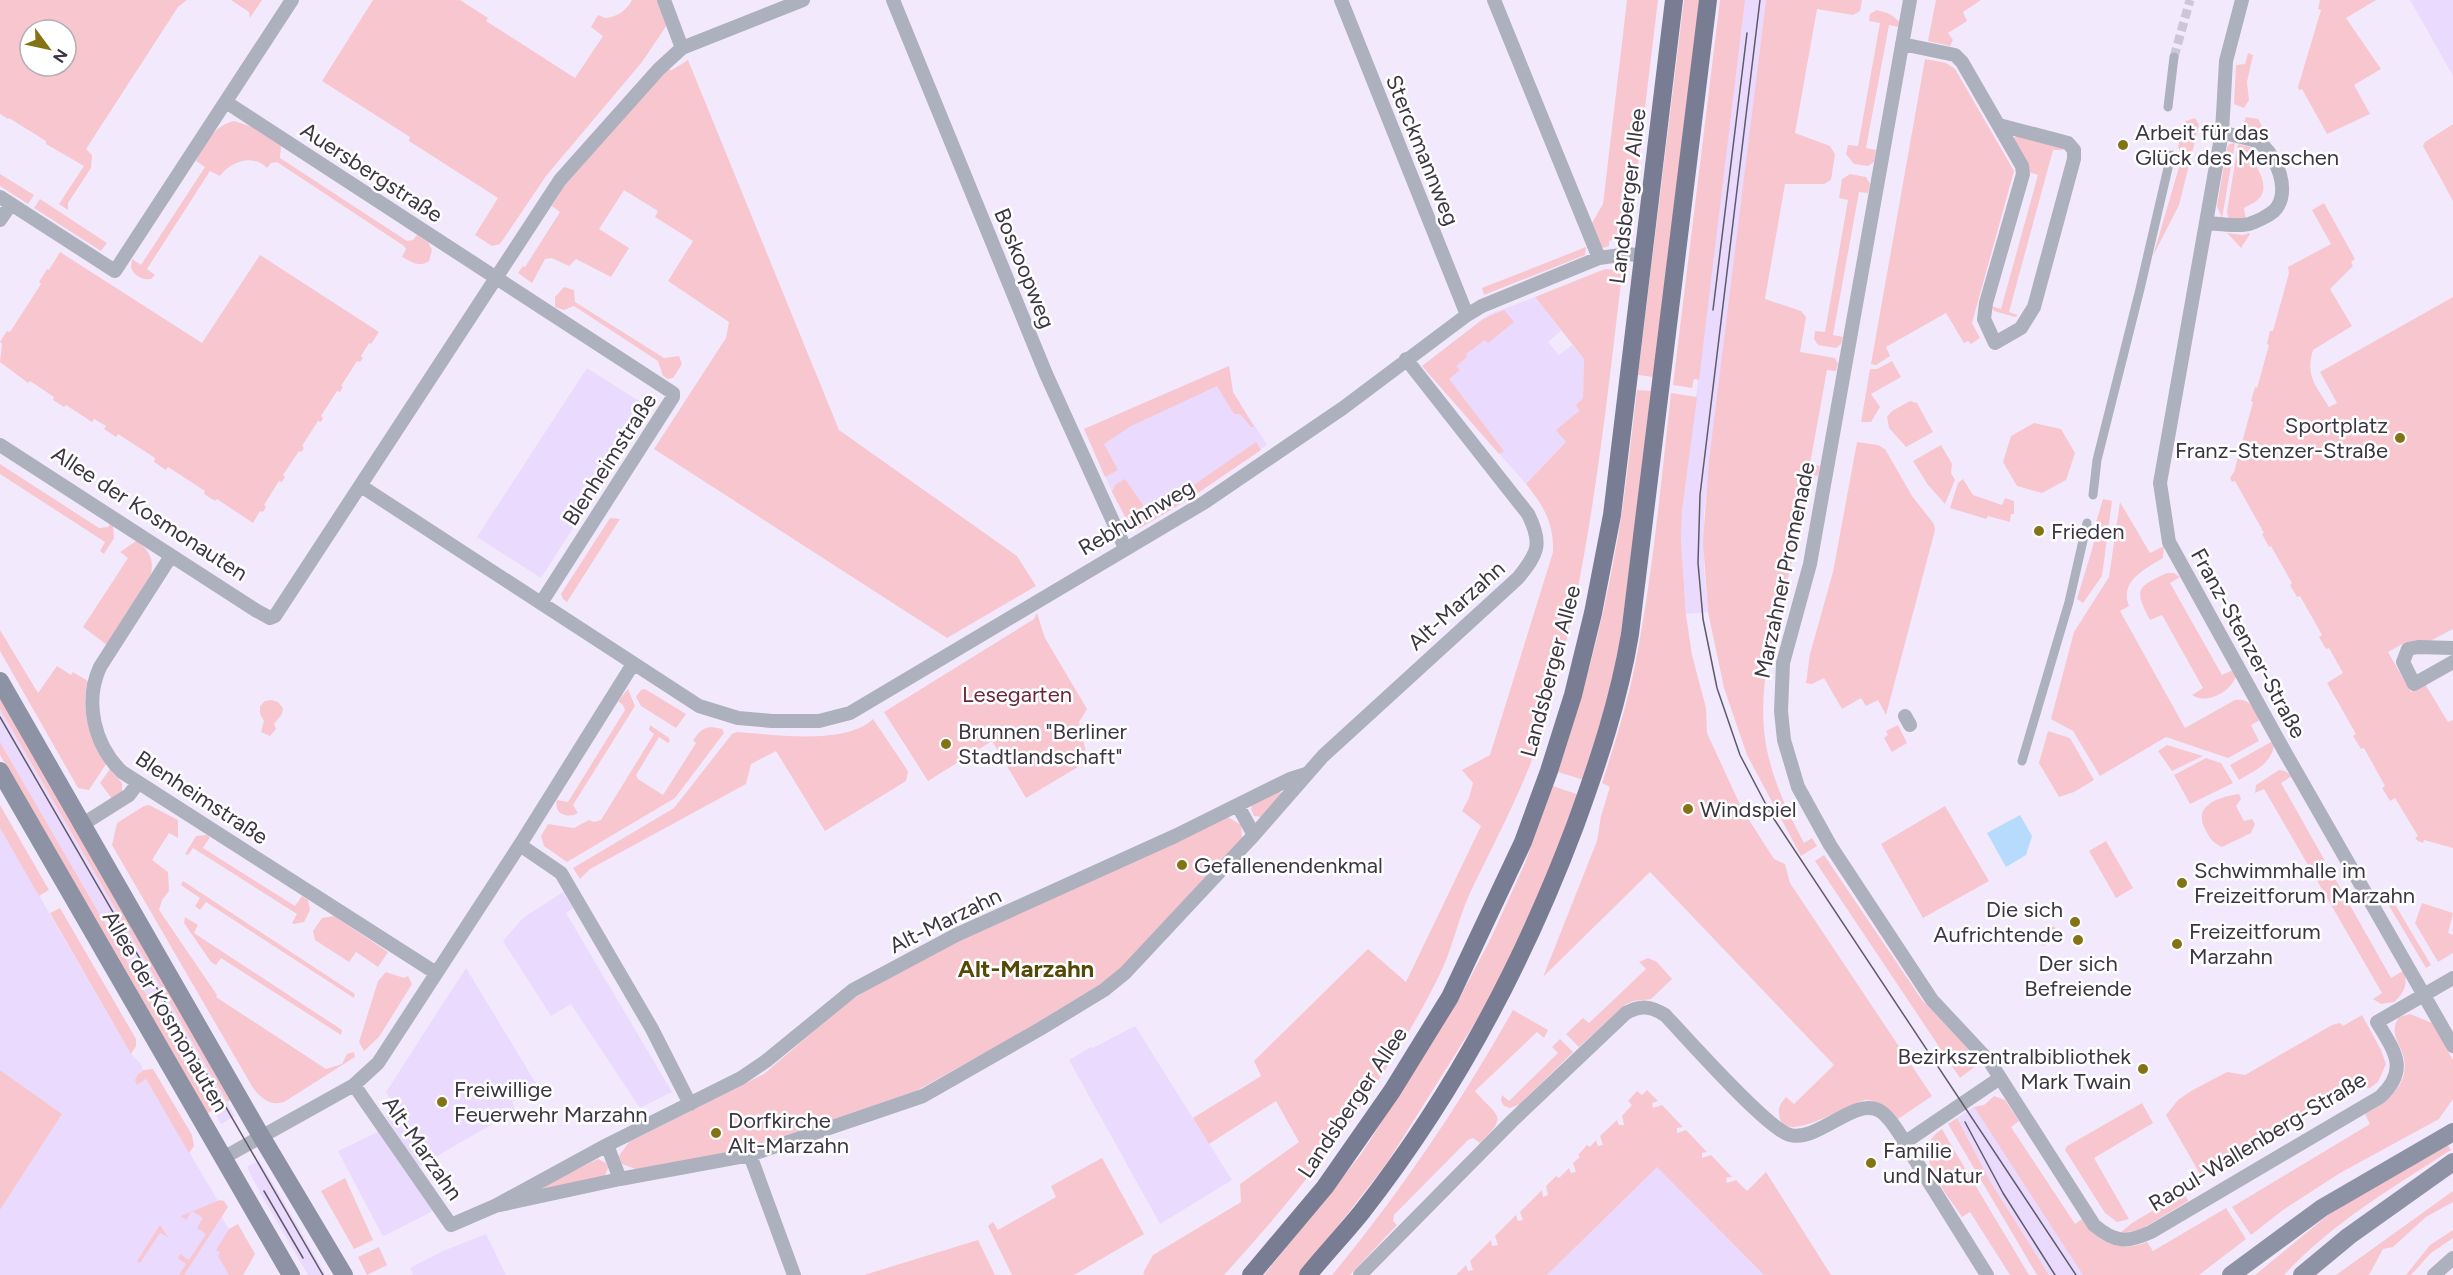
<svg xmlns="http://www.w3.org/2000/svg" width="2453" height="1275" font-family="Figtree,sans-serif">
<rect width="100%" height="100%" fill="#f2eafc"/>
<path fill="#eadafe" d="M1745 0H1766L1704 514V567L1708 612 1686 614 1681 540 1682 511Z
M2410 0H2453V76Z
M1535 297 1561 331 1548 342 1559 355 1572 345 1584 359 1583 398 1566 442 1526 484 1422 366 1490 314Z
M1229 366 1233 392 1267 445 1189 499 1140 528H1132L1112 492 1084 429Z
M587 368 650 408 541 578 477 537Z
M0 709 235 1116 221 1124 0 742Z
M0 828 131 1054 141 1064 143 1070 138 1074 137 1084 146 1079 218 1201 216 1208 250 1263 243 1275H0V1210L62 1114 0 1070Z
M563 892 573 908 566 913 672 1092 640 1108 571 1004 551 1016 503 941 523 918Z
M466 968 540 1090 512 1101 515 1111 418 1167 386 1117 397 1110 386 1092Z
M1135 1026 1232 1180 1160 1224 1069 1060 1091 1047 1093 1048Z
M1974 1107 2077 1265 2083 1275H2049L1990 1181 1957 1118Z
M378 1132 433 1211 384 1236 382 1235 338 1151Z
M259 1160 274 1185 326 1275H308L260 1193 247 1167Z
M1657 1166 1764 1275H1547Z
M486 1234 506 1275H413L410 1268 443 1251Z"/>
<path fill="#f8c6cf" fill-rule="evenodd" d="M0 0H187L178 7 86 149 92 155 91 168 68 203V210L59 204 84 166 46 144V141L9 118 8 119 0 114ZM30 30H66V66H30Z
M231 0H262L250 18 249 12Z
M373 0H460L488 18 486 21 575 78 603 36 591 27 598 15 605 18C617 17 626 11 632 0H657L667 25 642 62 546 176 500 244 492 246 475 235 498 198 409 141 410 137 322 81Z
M1627 0H1658L1630 232 1626 237 1609 241V246L1603 248 1594 240 1589 228 1603 204Z
M1684 0H1701L1654 377 1638 375Z
M1720 0H1745L1699 380 1694 379 1692 388 1673 385Z
M1766 0H1862L1860 11 1853 15 1817 9 1795 133 1830 146 1835 154 1831 180 1824 184H1785L1765 299 1801 311 1806 317 1800 352 1835 358 1838 364 1836 371 1827 370 1810 464 1820 466 1818 476 1809 475C1803 505 1798 535 1791 565 1777 626 1754 686 1767 750 1774 783 1788 813 1804 843L1812 838 1817 846 1801 856 1747 755 1724 688 1708 612 1703 541 1709 461Z
M1936 0H1981L1963 12 1967 21 1948 33 1953 40 1950 46 1928 41Z
M2320 0H2376L2346 18 2381 69 2354 85 2370 114 2327 134 2302 89 2299 90 2298 87 2321 10 2318 9Z
M1877 10 1890 14 1900 22 1898 27 1889 25 1866 148 1876 150 1874 162 1868 166 1854 164 1846 154 1848 145 1858 146 1880 23 1869 21 1870 14Z
M2248 53 2253 55 2247 82 2249 100 2244 108 2234 104 2236 65 2245 64Z
M1925 59 1946 63 1955 69 2014 171 1972 323 1980 338 1971 344 1968 341 1964 343 1946 313 1886 347 1890 356 1876 365 1871 364Z
M688 60 839 430 1017 556 1036 586 947 638 654 449 726 338 729 322 668 281 693 241 655 217 658 211 624 190 599 229 629 248 611 277 576 259 569 266 552 258 545 259 532 283 518 273 523 266 525 267 560 212 552 206 564 186 667 69 672 70Z
M2246 117 2258 119 2268 137 2265 139 2259 135 2241 133Z
M2195 118 2199 125 2179 205 2153 256 2182 157 2178 146 2186 121Z
M234 121 252 127 281 146 280 158 407 241 413 240 417 235 428 242 432 250 429 261C418 268 412 262 402 257L406 249 404 246 277 162 271 163 267 168C253 153 230 162 220 176L210 171 147 269 155 275 151 279C142 280 134 276 131 267L132 259 141 265 205 167 196 161C206 144 213 126 234 121Z
M2453 124V201L2423 146 2425 142Z
M2017 136 2061 148 2064 150H2053L2009 312 2018 315 2015 317 1994 311 1991 306 2001 309 2038 175 2029 172 2013 138Z
M2235 143 2222 218 2217 206 2227 148 2229 144Z
M2238 144 2255 148 2248 155C2256 164 2269 184 2261 196 2257 202 2249 205 2244 208L2246 219 2229 220 2227 212Z
M0 174 34 195 28 204 0 186Z
M1850 174 1866 177 1870 184 1868 193 1859 192 1833 335 1843 337 1841 344 1836 348 1818 345 1814 339 1815 331 1825 332 1848 200 1839 198 1842 179Z
M40 199 107 243 101 251 34 208Z
M2324 203 2355 259 2351 262 2353 266 2330 289 2352 326 2313 350C2305 376 2316 386 2329 407L2337 403 2320 372 2453 297V629L2430 641 2406 642 2388 652 2411 692 2425 684 2448 722 2453 720V848L2424 840 2423 843 2418 841 2415 838 2418 836 2395 798 2390 801 2382 788 2385 786 2364 748 2361 749 2353 736 2356 734 2327 683 2343 673 2329 648 2326 649 2319 637 2322 635 2300 596 2297 597 2290 585 2292 583 2271 546 2269 547 2262 534 2264 533 2235 481 2232 482 2230 478 2234 472 2253 402 2251 401 2255 387 2257 388 2269 345 2267 344 2270 331H2273L2289 273 2288 267 2331 244 2312 210Z
M2227 233 2243 235 2249 233 2250 234 2241 248Z
M1586 247 1585 255 1484 295 1482 288Z
M60 252 202 343 260 255 379 332 371 344 369 343 361 356 363 358 360 362 357 361 341 386 343 387 340 392 337 391 321 416 323 418 321 422 318 421 302 446 304 448 301 452 299 451 283 475 285 477 282 482 279 481 264 505 266 507 263 512 260 511 253 523 217 499 215 501 204 494 205 491 168 467 166 470 154 462 155 458 118 434 116 437 104 429 106 426 94 419 92 422 66 405 64 407 53 400 54 397 30 381 28 383 0 362 2 344 0 342 7 331 10 332 41 284 39 282 47 269 49 270Z
M1605 269 1617 270 1622 274C1605 418 1590 560 1552 700 1534 768 1501 829 1470 893 1457 921 1452 952 1437 980 1382 1089 1306 1185 1224 1275H1145L1143 1273 1153 1255 1241 1202 1240 1184 1299 1142 1276 1101 1209 1144 1193 1118 1261 1076 1254 1061 1368 949 1406 982 1481 826 1462 811 1469 798 1473 783 1462 770 1490 755 1553 552C1554 524 1544 506 1526 484L1566 442 1556 430 1579 411 1576 405 1583 398 1584 359 1535 297Z
M564 287 574 290 575 302 664 358 679 356 682 364 673 378 668 379 663 376 658 361 574 306 564 310 555 307V297Z
M1504 310 1514 322 1488 343 1485 340 1466 354 1467 357 1456 366 1460 370 1449 379 1504 451 1499 454 1422 366 1483 319Z
M1892 361 1901 377 1871 394 1880 407 1871 422H1861L1870 369H1877Z
M1229 366 1233 392 1254 427H1251L1240 414H1234L1217 386 1131 426 1104 444 1118 470 1105 477 1084 429Z
M1637 390 1653 391 1619 647 1612 682 1584 780 1558 772C1581 701 1601 631 1614 558 1625 503 1630 446 1637 390Z
M1671 393 1697 397 1682 511 1681 540 1686 615 1692 655 1706 708 1707 733 1742 809 1774 859 1785 864 1790 883 1932 1096 1898 1119C1890 1109 1880 1101 1867 1100 1853 1099 1780 1151 1779 1113 1778 1106 1782 1102 1786 1097L1794 1104 1834 1065 1650 872 1543 977 1597 841 1601 816 1610 787 1602 783C1615 743 1628 702 1636 660 1653 572 1661 482 1671 393Z
M1910 401 1917 403 1933 432 1906 447 1889 428 1887 417 1892 411Z
M2034 423 2061 429 2075 453 2066 480 2042 493 2017 486 2003 462 2011 436Z
M1256 442 1261 450 1189 499 1140 528 1130 526 1112 492 1115 485 1125 479 1150 515Z
M1857 442 1878 445 1885 449 1912 496 1934 524 1935 530 1886 715 1878 700 1866 706 1861 698 1842 709 1824 678 1812 684 1806 683 1810 654 1833 572Z
M1941 445 1952 464 1951 473 1955 480 1945 504 1928 485 1913 461Z
M0 464 99 528 108 527 110 524 113 525 114 538 104 554 100 551 105 542 0 474Z
M1963 479 1973 495 2002 505 2005 498 2014 501V514H2011L2010 522 1988 516 1986 519 1950 508 1958 483Z
M2103 499 2112 501 2102 576 2083 603 2077 599 2093 546 2096 531 2095 526Z
M2120 502 2150 553 2164 546 2163 558C2145 569 2119 581 2129 606L2120 611 2185 728 2235 700C2250 698 2253 708 2260 720L2251 725 2259 741 2228 758 2166 737 2100 776 2073 731 2051 719 2074 632 2109 577Z
M610 518 620 519 567 602 563 599 561 594Z
M136 541C149 549 154 559 151 574L107 645 83 627 128 558 120 552Z
M2167 573H2174L2180 577 2170 583 2222 675 2233 670 2236 676C2231 692 2206 705 2192 695L2203 688 2162 615 2150 620C2134 590 2136 587 2167 573Z
M1037 613 1045 638 1087 709 1079 722 1088 761 1026 798 992 741 928 781 884 712 1034 619Z
M0 630 38 693 57 666 71 675 73 672 88 681C79 709 91 740 106 764L89 790 78 788 0 651Z
M628 689 635 706 573 805 578 813C568 819 553 814 557 800L568 802 625 710 623 705 618 701Z
M645 689 686 714 676 728 641 706 636 697 641 690Z
M0 697 232 1099 227 1102 0 709Z
M271 700 278 702 283 708 282 714 274 724 276 729 270 736 261 732 264 721 260 714V706L265 701Z
M873 719 906 768 908 772 906 781 825 831 776 751 751 764 746 784 590 869 580 879 573 868 674 808 732 734 737 732C773 734 845 746 873 719Z
M650 725 669 738 670 741 668 743 659 737 636 775 638 779 663 795 696 743 693 740C703 727 706 725 722 729L724 733 675 798 567 862 544 846 541 836 548 824 574 828 589 820 594 822 601 820 654 734 649 730Z
M1898 725 1907 743 1892 752 1884 738 1888 735 1886 731Z
M2048 731 2070 738 2094 780 2074 792 2059 797 2039 763Z
M0 742 213 1110 207 1114 0 755Z
M2271 742 2274 746C2270 765 2254 771 2239 780L2230 765Z
M2167 745 2203 756 2172 771 2158 751Z
M2206 758 2221 763 2233 783 2190 804 2174 775Z
M110 769 122 783V791L113 800 100 783Z
M2279 770 2285 771 2292 776 2281 783 2391 978 2403 971C2409 983 2404 994 2394 1002L2381 1004 2373 999 2382 993 2264 789 2255 793 2256 785Z
M1553 786 1579 795 1535 904 1488 1002 1387 1163 1307 1266 1299 1275H1264L1362 1153 1459 999 1491 938 1525 863Z
M1276 791 1283 793 1261 817 1254 816 1251 809 1252 805Z
M2239 794 2241 799 2236 806 2244 821 2252 819 2255 824 2251 833 2222 847C2213 843 2211 840 2206 831 2191 805 2219 797 2239 794Z
M0 805 49 890 39 896 0 828Z
M149 805 178 820V838L169 833 152 860 168 872 169 891 162 900 159 910 217 995 216 997 326 1069 342 1064 347 1054 354 1052 355 1057 284 1102C270 1106 262 1099 253 1088L112 845 117 823 144 806Z
M1945 806 1989 881 1923 918 1881 844Z
M1228 817 1241 825 1242 838 1121 968 1100 984 1015 1036 916 1091 744 1149 638 1170 622 1164 619 1156 629 1142 764 1074 844 1005 868 989 954 942Z
M207 835 210 837 203 848 295 906 302 896 308 900 310 910 304 922 294 924 292 923 297 914 193 848 188 855 185 854 196 836Z
M2106 841 2133 888 2116 898 2089 851Z
M1824 855 1922 1000 1981 1062 1960 1078 1815 861Z
M183 881 355 994 354 998 206 902 200 910 195 906 200 898 181 885Z
M2389 901H2393L2431 965 2426 968 2388 904Z
M2422 903 2453 913 2448 933 2453 935V953L2438 962 2415 923Z
M60 908 136 1039V1046L131 1054 50 913Z
M334 916 388 952 378 967 356 952 349 962 315 940 313 931 322 918Z
M185 917 198 925 194 933 342 1030 341 1035 221 958 216 965 211 962 184 923Z
M2054 926 2061 936 2043 946 2037 935Z
M1648 958 1657 962 1672 979 1651 999 1634 1001 1626 1004 1579 1047 1566 1034 1583 1018 1589 1023 1646 969 1639 962Z
M386 972 404 978 408 976 412 984 379 1037 364 1051 359 1042 378 981Z
M1513 1010 1548 1030 1544 1038 1537 1032 1475 1091C1498 1118 1509 1114 1480 1143L1473 1138 1468 1140 1394 1215 1393 1221 1397 1225 1350 1275H1332C1401 1192 1460 1104 1513 1010Z
M2410 1014 2432 1023 2453 1060V1099L2439 1119 2340 1173 2283 1210 2251 1235 2232 1207 2370 1124 2365 1114C2388 1101 2413 1083 2402 1052 2397 1039 2390 1031 2399 1017Z
M2362 1015 2381 1050 2386 1064 2378 1082 2370 1088 2352 1086 2346 1088 2200 1174 2166 1115 2178 1100 2191 1091 2227 1072 2245 1075 2332 1025 2340 1023 2343 1026Z
M1560 1039 1573 1052 1520 1104 1510 1108 1504 1106 1501 1101 1502 1095 1509 1101 1558 1053 1552 1047Z
M153 1069 192 1135 194 1146 189 1153 146 1079 137 1085 135 1080 138 1074 144 1070Z
M0 1070 62 1114 0 1210Z
M1647 1090 1658 1101 1652 1103 1653 1108 1662 1105 1683 1127 1677 1128V1133L1686 1130 1707 1152 1702 1153V1158L1711 1155 1732 1177 1726 1178 1727 1183 1736 1180 1747 1191 1766 1172 1831 1275H1764L1657 1167 1547 1275H1456L1466 1265 1468 1271 1473 1270 1470 1261 1491 1240 1492 1246 1498 1245 1495 1236 1516 1215 1518 1221 1523 1220 1520 1212 1542 1190 1543 1197 1548 1195 1546 1186 1556 1176 1559 1178 1569 1168 1571 1173 1576 1172 1573 1163 1580 1157 1578 1155 1587 1145 1590 1147 1596 1140 1598 1146 1603 1145 1600 1136 1617 1120 1619 1125H1624L1622 1116 1632 1105 1628 1101 1637 1091 1642 1095Z
M1994 1096 2005 1100 2019 1121 2011 1127 2075 1224 2082 1219C2096 1243 2122 1253 2147 1242L2153 1251 2226 1208 2246 1239 2199 1275H2083L1974 1107 1984 1105Z
M2142 1103 2153 1123 2094 1158 2129 1219 2117 1222 2105 1213 2065 1150 2067 1146Z
M1957 1118 1990 1181 2049 1275H2037L1948 1124Z
M1942 1129 1950 1143 2029 1275H2010L1970 1212 1962 1217C1947 1193 1907 1151 1942 1129Z
M2448 1145 2451 1150C2393 1187 2331 1224 2284 1275H2255L2327 1216 2357 1196Z
M1102 1158 1144 1234 1074 1275H1012L988 1226 993 1222 998 1230 1056 1197 1051 1186Z
M598 1159 606 1163 608 1168 604 1178 540 1192 539 1188Z
M345 1178 373 1240 354 1249 321 1191Z
M2453 1191V1202L2426 1217 2393 1247 2383 1249 2369 1275H2336Z
M2184 1192 2188 1201 2140 1230 2120 1233 2132 1223Z
M220 1200 224 1201 228 1207 184 1275H179L186 1264 178 1258 180 1254 189 1260 206 1234 197 1228 203 1218 192 1211 186 1220 181 1216Z
M238 1224 255 1254 243 1275H229L218 1256 220 1252 216 1250 229 1229Z
M160 1225 168 1237 160 1233 140 1263 137 1261Z
M2453 1230V1238L2431 1253 2411 1275H2406L2430 1245Z
M978 1240 995 1275H864Z
M379 1247 387 1265 367 1275 358 1257Z"/>
<path fill="#b7dbfc" d="M2020 815 2032 836 2026 855 2006 867 1987 833Z"/>
<g fill="none" stroke-linecap="round" stroke-linejoin="round">
<path stroke="#cec6d7" stroke-width="9" stroke-dasharray="9 4.5" stroke-linecap="butt" d="M2174 57 2190 0"/>
<path stroke="#adb0bd" stroke-width="9" d="M2168 107 2174 57
M2093 495 2097 460 2140 289 2171 155
M2022 761 2069 602 2087 523"/>
<path stroke="#adb0bd" stroke-width="14" d="M664 0 682 48
M893 0 1046 374 1125 548
M1341 0 1467 315
M1494 0 1599 258
M1910 0 1810 564 1783 663 1781 711 1784 740 1798 787 1830 845 1932 1000 1990 1062 2094 1225C2115 1243 2127 1243 2151 1232L2380 1097C2410 1069 2394 1051 2377 1022L2453 978
M2242 0 2226 61 2222 132 2160 483 2169 542 2286 754 2453 1046
M1902 44 1955 55 1962 62 2022 166 2023 174 1986 303 1984 319 1995 343 2021 328 2034 307 2074 159V150L2068 143 1999 125
M226 102 673 393V397L541 603
M0 197 115 271 292 0
M0 220 11 204
M2208 223C2220 224 2237 227 2249 224 2256 222 2268 216 2274 211 2292 193 2277 154 2258 142 2248 137 2233 136 2222 132
M0 445 257 611 270 618 275 616 560 180 659 69 682 48 803 0
M361 486 699 706 738 718 772 721H819L850 713 1205 502 1343 408 1467 315 1482 306 1599 258 1628 254 1644 256
M171 556 100 667C84 702 94 745 122 772L436 973
M2453 648 2418 647 2408 649 2403 662 2414 684 2453 662
M1905 716 1910 725
M1238 806 1254 835
M83 824 129 795 138 783
M520 845 561 873 652 1029 690 1104
M354 1085 451 1225 495 1206 607 1145 741 1078 766 1061 853 990 956 935 1175 836 1290 779 1306 774
M1904 1143 2000 1078
M607 1145 620 1179
M750 1155 794 1275
M223 1158 354 1085 378 1063 523 840 633 664
M495 1206 620 1179 750 1155 923 1096 1040 1029 1104 990 1125 973 1254 835 1323 756 1518 578C1538 553 1543 544 1528 514L1406 359
M1360 1275 1512 1121 1626 1013C1641 1005 1651 1006 1665 1015 1687 1038 1767 1129 1790 1135 1819 1142 1855 1096 1880 1111 1893 1119 1906 1145 1914 1158 1938 1197 1963 1236 1987 1275
M2434 1275 2453 1258"/>
<path stroke="#8e92a5" stroke-width="18" d="M0 681 261 1136 344 1275
M0 771 291 1275
M2231 1275 2322 1208 2453 1132
M2302 1275 2349 1236 2453 1162"/>
<path stroke="#787d93" stroke-width="18" d="M1251 1275 1325 1187 1392 1091 1450 997 1523 842 1549 771 1573 695 1593 613 1612 515 1674 0
M1308 1275C1325 1254 1344 1234 1361 1213 1452 1097 1523 964 1575 826 1598 763 1619 700 1630 634L1708 0"/>
<path stroke="#605a67" stroke-width="1.5" d="M1760 0 1700 495 1698 563 1703 619 1717 688 1740 755 1772 816 2076 1275
M1713 310 1747 33
M0 717 323 1275
M1965 1122 2003 1193 2055 1275
M264 1191 303 1258"/>
</g>
<g fill="#847314" stroke="#fff" stroke-width="2">
<circle cx="2123" cy="145" r="6"/>
<circle cx="2400" cy="438" r="6"/>
<circle cx="2039" cy="531" r="6"/>
<circle cx="946" cy="744" r="6"/>
<circle cx="1688" cy="809" r="6"/>
<circle cx="1182" cy="865" r="6"/>
<circle cx="2182" cy="883" r="6"/>
<circle cx="2075" cy="922" r="6"/>
<circle cx="2078" cy="940" r="6"/>
<circle cx="2177" cy="944" r="6"/>
<circle cx="2143" cy="1069" r="6"/>
<circle cx="442" cy="1102" r="6"/>
<circle cx="716" cy="1133" r="6"/>
<circle cx="1871" cy="1163" r="6"/>
</g>
<g text-anchor="middle" stroke-width="5" stroke-linejoin="round" paint-order="stroke">
<g font-size="22" fill="#3c3642" stroke="#fff" text-anchor="start">
<text x="2135" y="140">Arbeit für das<tspan x="2135" dy="25">Glück des Menschen</tspan></text>
<text x="2388" y="433" text-anchor="end">Sportplatz<tspan x="2388" dy="25">Franz-Stenzer-Straße</tspan></text>
<text x="2051" y="539">Frieden</text>
<text x="958" y="739">Brunnen "Berliner<tspan x="958" dy="25">Stadtlandschaft"</tspan></text>
<text x="1700" y="817">Windspiel</text>
<text x="1194" y="873">Gefallenendenkmal</text>
<text x="2194" y="878">Schwimmhalle im<tspan x="2194" dy="25">Freizeitforum Marzahn</tspan></text>
<text x="2063" y="917" text-anchor="end">Die sich<tspan x="2063" dy="25">Aufrichtende</tspan></text>
<text x="2189" y="939">Freizeitforum<tspan x="2189" dy="25">Marzahn</tspan></text>
<text x="2078" y="971" text-anchor="middle">Der sich<tspan x="2078" dy="25">Befreiende</tspan></text>
<text x="2131" y="1064" text-anchor="end">Bezirkszentralbibliothek<tspan x="2131" dy="25">Mark Twain</tspan></text>
<text x="454" y="1097">Freiwillige<tspan x="454" dy="25">Feuerwehr Marzahn</tspan></text>
<text x="728" y="1128">Dorfkirche<tspan x="728" dy="25">Alt-Marzahn</tspan></text>
<text x="1883" y="1158">Familie<tspan x="1883" dy="25">und Natur</tspan></text>
</g>
<g font-size="22" fill="#3c3642" stroke="#fff">
<text transform="translate(1423 150) rotate(68)" y="8">Sterckmannweg</text>
<text transform="translate(372 172) rotate(33)" y="8">Auersbergstraße</text>
<text transform="translate(1627 196) rotate(-83)" y="8">Landsberger Allee</text>
<text transform="translate(1025 268) rotate(68)" y="8">Boskoopweg</text>
<text transform="translate(609 459) rotate(-57)" y="8">Blenheimstraße</text>
<text transform="translate(150 513) rotate(33)" y="8">Allee der Kosmonauten</text>
<text transform="translate(1136 517) rotate(-30)" y="8">Rebhuhnweg</text>
<text transform="translate(1784 570) rotate(-78)" y="8">Marzahner Promenade</text>
<text transform="translate(1456 605) rotate(-42)" y="8">Alt-Marzahn</text>
<text transform="translate(2249 643) rotate(61)" y="8">Franz-Stenzer-Straße</text>
<text transform="translate(1550 671) rotate(-75)" y="8">Landsberger Allee</text>
<text transform="translate(202 797) rotate(33)" y="8">Blenheimstraße</text>
<text transform="translate(945 920) rotate(-26)" y="8">Alt-Marzahn</text>
<text transform="translate(166 1011) rotate(60)" y="8">Allee der Kosmonauten</text>
<text transform="translate(1352 1102) rotate(-56)" y="8">Landsberger Allee</text>
<text transform="translate(2257 1141) rotate(-31)" y="8">Raoul-Wallenberg-Straße</text>
<text transform="translate(423 1148) rotate(55)" y="8">Alt-Marzahn</text>
</g>
<g font-size="22" fill="#6d2539" stroke="#fff">
<text x="1017" y="702">Lesegarten</text>
</g>
<g font-size="24" font-weight="bold" fill="#554907" stroke="#fff">
<text x="1026" y="977">Alt-Marzahn</text>
</g>
</g>
<g transform="translate(48 48) rotate(123)"><circle r="28" fill="#ffffff" stroke="#b1afb3" stroke-width="1.5"/>
<path d="M0-4.5L10 22L0 15L-10 22Z" fill="#847314"/>
<text y="-9" font-size="16" font-weight="bold" text-anchor="middle" fill="#3c3642">N</text>
</g>
</svg>
